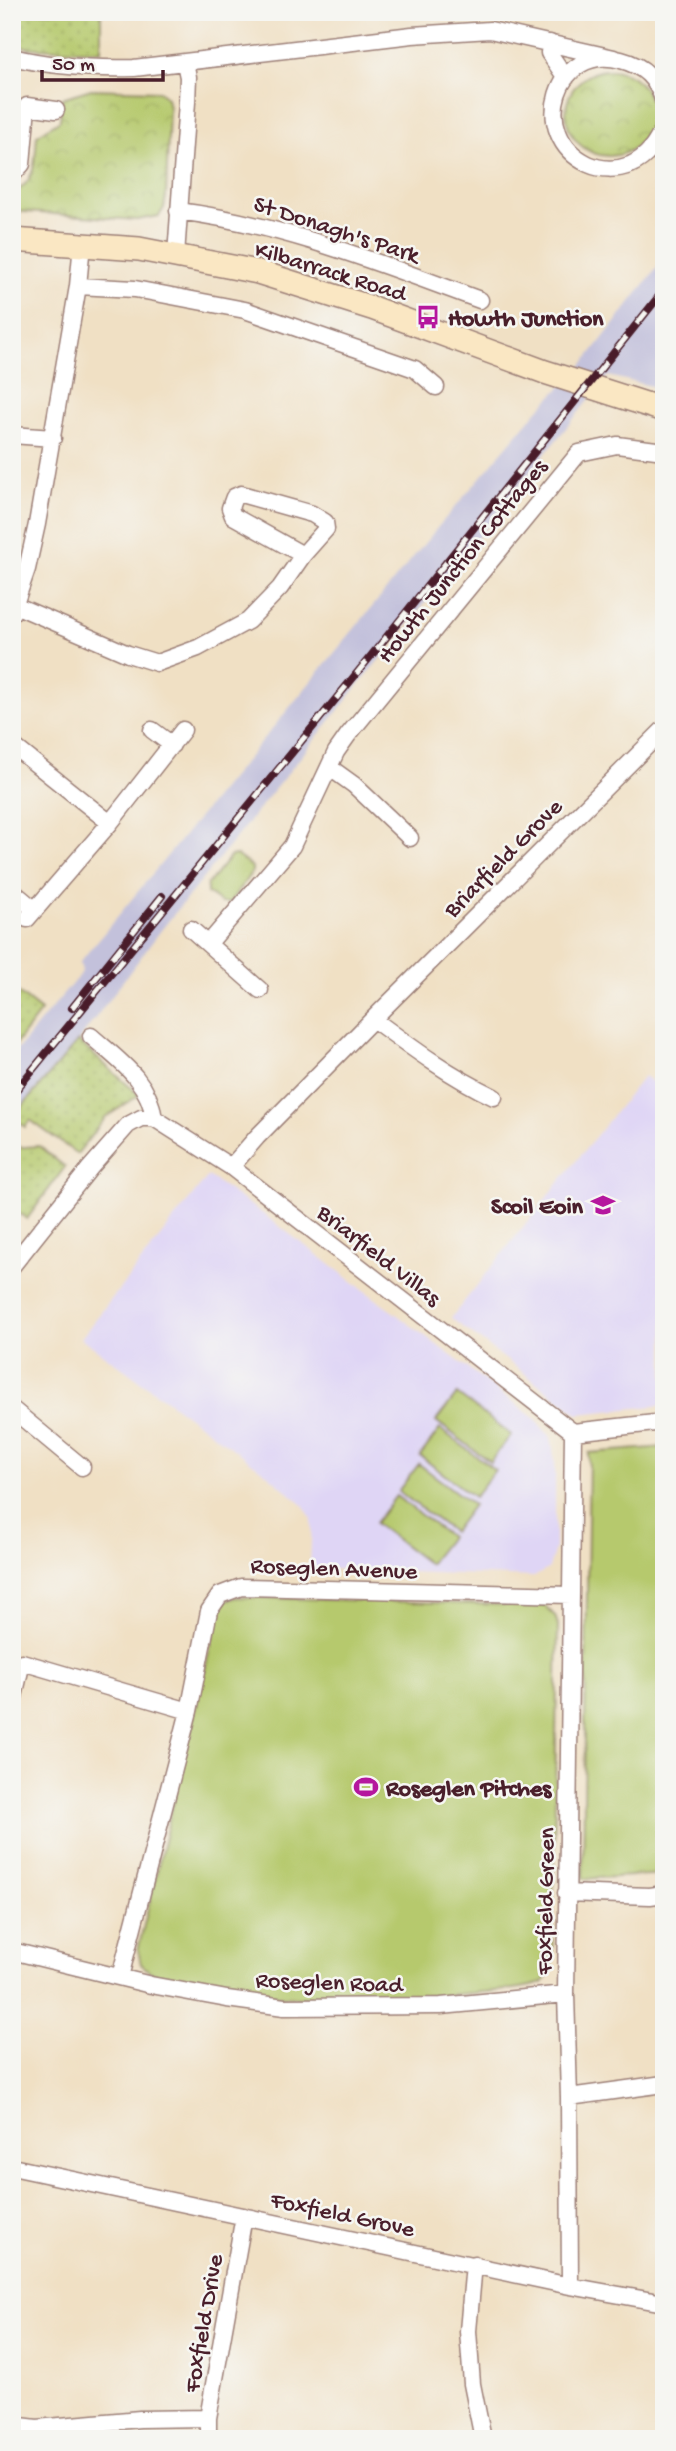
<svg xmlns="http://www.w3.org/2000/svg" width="676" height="2451" font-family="'Gochi Hand',sans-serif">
<defs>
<pattern id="grass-dots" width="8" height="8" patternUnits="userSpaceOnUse" patternTransform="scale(1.75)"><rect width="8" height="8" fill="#b6c96d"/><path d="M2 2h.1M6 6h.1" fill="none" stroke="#9eac5f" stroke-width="1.8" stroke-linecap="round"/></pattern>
<pattern id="park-crowns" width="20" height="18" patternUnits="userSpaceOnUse" patternTransform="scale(1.75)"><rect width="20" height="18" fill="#b6c96d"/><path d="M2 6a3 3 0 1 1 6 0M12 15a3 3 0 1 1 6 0" fill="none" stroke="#9eac5f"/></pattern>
</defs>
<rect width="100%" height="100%" fill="#f6f6f2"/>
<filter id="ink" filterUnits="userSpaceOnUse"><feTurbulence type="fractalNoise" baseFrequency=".0143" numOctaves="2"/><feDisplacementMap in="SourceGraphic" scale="14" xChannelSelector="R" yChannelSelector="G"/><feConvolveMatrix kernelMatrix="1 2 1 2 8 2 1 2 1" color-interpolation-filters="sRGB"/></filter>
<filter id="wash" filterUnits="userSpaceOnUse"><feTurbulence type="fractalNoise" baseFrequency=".00686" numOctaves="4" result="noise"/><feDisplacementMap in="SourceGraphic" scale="28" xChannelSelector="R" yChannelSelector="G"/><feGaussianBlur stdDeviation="1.57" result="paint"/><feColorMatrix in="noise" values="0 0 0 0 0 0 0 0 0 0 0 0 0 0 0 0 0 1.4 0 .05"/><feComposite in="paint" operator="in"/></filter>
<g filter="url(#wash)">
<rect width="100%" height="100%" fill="#f0e0c4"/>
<path fill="#dfd5f5" d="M644 1076 664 1091V1405L578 1414 451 1318Z
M208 1176 263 1214 534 1418 551 1438 555 1463V1548L549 1568 534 1577 310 1568 312 1519 303 1505 265 1472 81 1338Z"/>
<path fill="#c3c1db" d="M664 259V389L608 376 162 929 78 1041 12 1117V1056L82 972 80 962 438 527 538 410 580 368Z"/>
<path fill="url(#grass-dots)" stroke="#80744c" stroke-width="2" d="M12 12H101V51L30 48 12 44Z
M12 988 41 1011 12 1049Z
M78 1041 139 1095 106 1117 77 1154 30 1120 25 1127 13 1117Z
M39 1146 65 1167 27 1219 12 1208V1148Z"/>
<path fill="url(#park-crowns)" stroke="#80744c" stroke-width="2" d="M566 113a43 43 0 1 1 86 0a43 43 0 1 1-86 0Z
M91 89 159 91 167 98 169 108 166 196 164 208 159 216 137 220 12 211V193C37 183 35 158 37 135L60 120 62 98Z"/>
<path fill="#b6c96d" stroke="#80744c" stroke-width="2" d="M236 855 252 867V872L229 903H221L207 893V885L231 856Z
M457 1394 511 1435 490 1462 436 1421Z
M440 1429 495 1470 474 1497 420 1456Z
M664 1447V1874L583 1879 589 1453Z
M419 1464 473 1505 453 1532 398 1491Z
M396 1496 450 1537 429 1564 375 1523Z
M236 1597 545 1606 555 1616 558 1625 552 1967 543 1983C520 1990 494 1991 469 1993 379 2003 288 2001 199 1985 178 1981 156 1980 141 1964L138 1950 218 1615 226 1601Z"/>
</g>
<g filter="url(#ink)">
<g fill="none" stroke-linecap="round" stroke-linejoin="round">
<g stroke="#9d8078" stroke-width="19">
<path id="minor" d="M550 43 549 53 566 78
M12 57C53 67 93 69 134 68L412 35 490 30 614 58
M664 102C657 79 644 66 621 60 556 42 527 135 588 164 601 170 617 170 630 165 648 157 657 143 664 126
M12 175 22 164 27 106 56 110
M178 211C282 224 381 264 480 300
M176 255 187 102 188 77 185 63
M78 286 135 289 245 310 415 369 436 387
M12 435 53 438
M15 605 128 654 157 663 198 648 248 621 280 588 303 555 326 529 325 522 312 514 241 494 234 497 230 508 233 516 303 555
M12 613 27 569 37 524 78 286 82 244
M152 730 172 745
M12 745 110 823
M329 767 354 785 410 838
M17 895 35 910
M27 919 110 823 183 730
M191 929 260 990
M209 943 292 846 336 752 348 735 579 453 617 445 664 451
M373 1019C412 1048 450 1076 494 1097
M91 1036C118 1060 149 1080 154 1118
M154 1118 231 1167 573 1432
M231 1167 257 1137 373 1019 664 729
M12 1266 90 1168 128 1125 141 1118H154
M12 1409 82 1467
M573 1432 664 1422
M12 1705 22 1662 189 1711
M566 1893 650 1896 664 1894
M12 1951 151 1985 227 1999 284 2007 441 2006 566 1994
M120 1977 189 1711 209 1611 220 1595 241 1587 571 1595
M569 2097 664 2084
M12 2167 570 2286 664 2303
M474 2264 468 2331 472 2384 483 2439
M570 2286 569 2097 566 1994 573 1432
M12 2425 37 2428 140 2419 208 2418
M208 2439V2418L244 2216"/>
</g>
<g stroke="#9d8078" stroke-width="26">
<path id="secondary" d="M12 240 139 249 258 272 372 308 545 372 664 410"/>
</g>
<use href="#minor" stroke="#fff" stroke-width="16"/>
<use href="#secondary" stroke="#fae7c3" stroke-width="23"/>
<g stroke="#4a1f2b" stroke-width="8">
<path id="rail" d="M72 1008 162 896
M12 1095 384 640 664 290"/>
</g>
<use href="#rail" stroke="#f6f6f2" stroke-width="5" stroke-dasharray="16" stroke-linecap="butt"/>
</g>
</g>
<defs>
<g id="bus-bare" transform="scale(1.89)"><path d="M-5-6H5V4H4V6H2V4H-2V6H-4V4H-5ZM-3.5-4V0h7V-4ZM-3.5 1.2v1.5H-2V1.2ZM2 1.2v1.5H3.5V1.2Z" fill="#b5179e" stroke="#f6f6f2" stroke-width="2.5" paint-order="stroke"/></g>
<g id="school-bare" transform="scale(1.89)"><path d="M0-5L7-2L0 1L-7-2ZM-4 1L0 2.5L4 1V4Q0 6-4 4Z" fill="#b5179e" stroke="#f6f6f2" stroke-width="2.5" paint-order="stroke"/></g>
<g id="stadium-bare" transform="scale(1.89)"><path d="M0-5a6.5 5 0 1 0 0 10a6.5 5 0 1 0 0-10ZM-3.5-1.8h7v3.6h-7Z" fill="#b5179e" stroke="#f6f6f2" stroke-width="2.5" paint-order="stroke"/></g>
</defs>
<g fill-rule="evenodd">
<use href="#bus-bare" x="428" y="317"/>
<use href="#school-bare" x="603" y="1205"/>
<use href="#stadium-bare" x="366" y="1787"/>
</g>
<g text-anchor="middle" stroke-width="5" stroke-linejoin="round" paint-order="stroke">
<g font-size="24" fill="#4a1f2b" stroke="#f6f6f2">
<text transform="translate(337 228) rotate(18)" y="8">St Donagh's Park</text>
<text transform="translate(331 270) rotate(17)" y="8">Kilbarrack Road</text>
<text transform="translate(461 560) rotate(-51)" y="8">Howth Junction Cottages</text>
<text transform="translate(502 857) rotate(-45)" y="8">Briarfield Grove</text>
<text transform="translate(380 1254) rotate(38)" y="8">Briarfield Villas</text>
<text transform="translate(334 1567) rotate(2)" y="8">Roseglen Avenue</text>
<text transform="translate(544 1901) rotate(-89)" y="8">Foxfield Green</text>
<text transform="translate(329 1981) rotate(2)" y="8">Roseglen Road</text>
<text transform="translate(343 2213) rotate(12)" y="8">Foxfield Grove</text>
<text transform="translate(202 2323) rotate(-80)" y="8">Foxfield Drive</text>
</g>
<g font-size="24" font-weight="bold" fill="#4a1f2b" stroke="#f6f6f2" text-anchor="start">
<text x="448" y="325">Howth Junction</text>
<text x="583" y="1213" text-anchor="end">Scoil Eoin</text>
<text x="386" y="1795">Roseglen Pitches</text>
</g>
</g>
<rect width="676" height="2451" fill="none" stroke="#f6f6f2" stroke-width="42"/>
<path d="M42 70v10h121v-10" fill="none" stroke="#4a1f2b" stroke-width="3.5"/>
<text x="52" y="70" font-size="21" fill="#4a1f2b" stroke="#f6f6f2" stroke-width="5" paint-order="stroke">50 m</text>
</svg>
